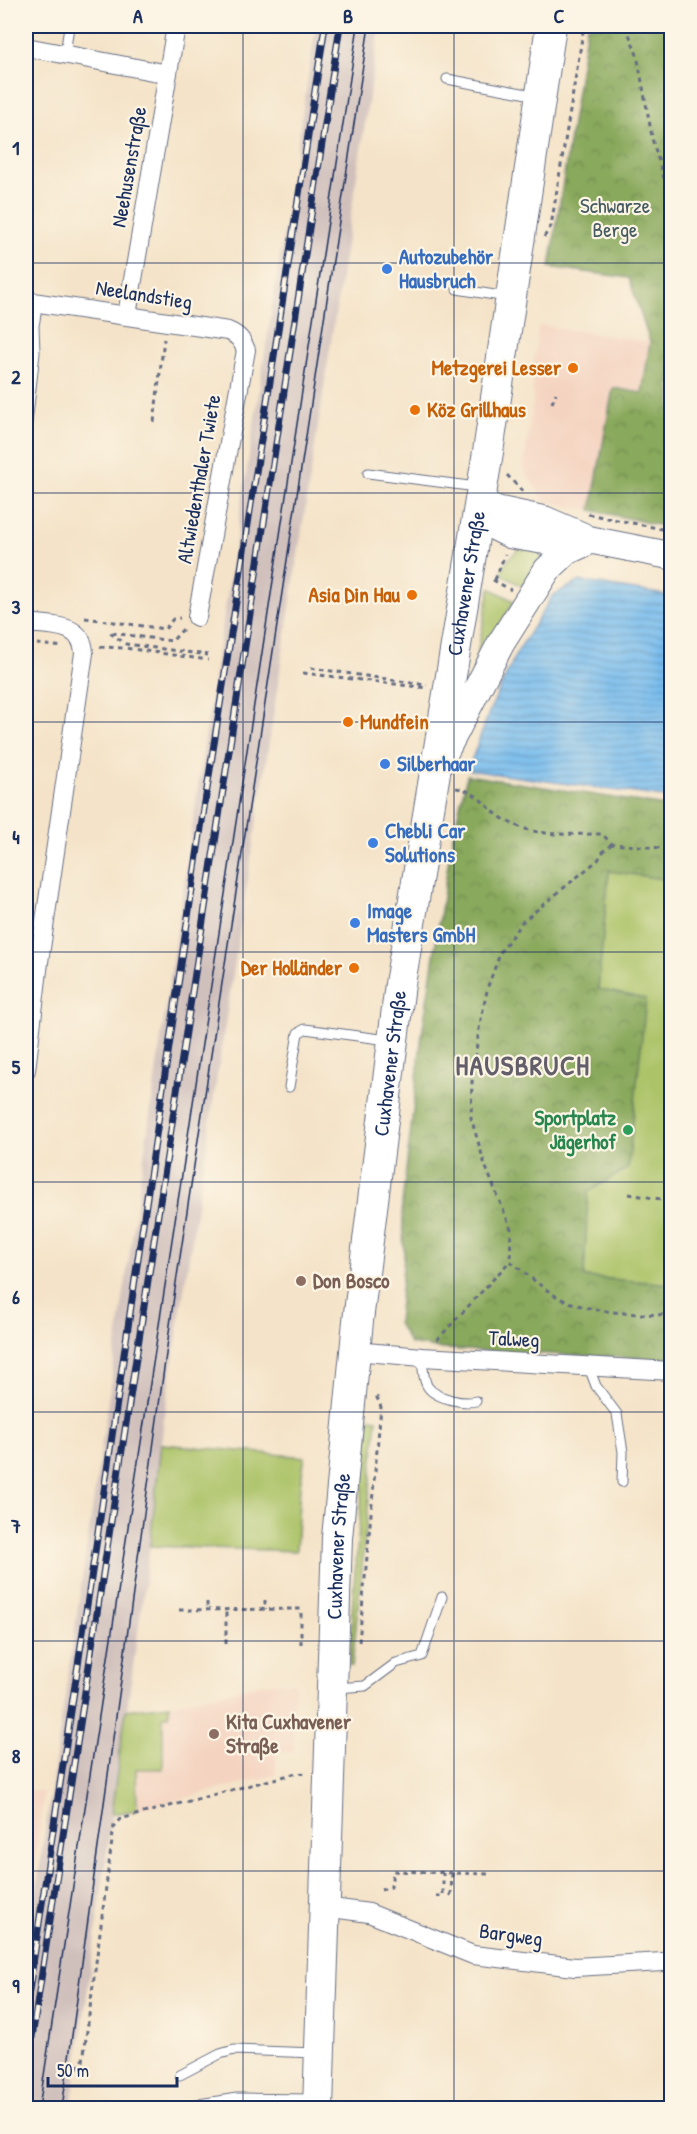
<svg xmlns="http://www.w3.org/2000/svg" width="697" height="2134" font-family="'Patrick Hand',sans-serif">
<defs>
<pattern id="forest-crowns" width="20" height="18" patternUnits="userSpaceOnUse" patternTransform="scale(1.5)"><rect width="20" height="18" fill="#89a95c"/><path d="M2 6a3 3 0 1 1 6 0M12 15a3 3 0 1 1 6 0" fill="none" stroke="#6f8a4f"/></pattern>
<pattern id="water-rules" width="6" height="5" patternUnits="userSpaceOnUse" patternTransform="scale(1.5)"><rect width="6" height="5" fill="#77bcee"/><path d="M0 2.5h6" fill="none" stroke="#6199c4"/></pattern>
</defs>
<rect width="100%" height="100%" fill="#fcf5e5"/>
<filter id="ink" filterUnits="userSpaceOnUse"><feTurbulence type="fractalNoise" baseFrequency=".0167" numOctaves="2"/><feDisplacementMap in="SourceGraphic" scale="12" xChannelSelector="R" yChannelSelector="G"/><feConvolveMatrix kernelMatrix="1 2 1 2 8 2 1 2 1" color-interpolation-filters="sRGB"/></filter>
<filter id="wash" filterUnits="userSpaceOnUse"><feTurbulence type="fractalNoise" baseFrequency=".008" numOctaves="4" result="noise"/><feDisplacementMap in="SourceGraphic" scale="24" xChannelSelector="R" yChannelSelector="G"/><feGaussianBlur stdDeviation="1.35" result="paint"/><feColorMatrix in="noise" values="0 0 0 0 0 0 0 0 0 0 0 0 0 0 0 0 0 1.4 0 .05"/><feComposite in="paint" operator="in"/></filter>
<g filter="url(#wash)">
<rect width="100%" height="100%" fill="#f4e3c8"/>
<path fill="#f4d3c0" d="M539 325 650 342 642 393 613 389 591 510 545 502 523 469 533 403V365Z
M295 1682 293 1752 277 1751 275 1775 137 1810 135 1716H168L169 1705 262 1684Z
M26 1790 44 1793 26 1936Z"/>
<path fill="#d0c0bc" d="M316 26H380L164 1419 150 1546 71 2108H26V1962L207 725Z"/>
<path fill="#acc368" stroke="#647963" stroke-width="1.5" d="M523 546 548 549 522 586 501 574C504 560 513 554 523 546Z
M490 588 514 601 474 671Z
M609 871 670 880 671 875V1284L584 1277 571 1271Z
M369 1418 377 1419 352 1666 349 1665 353 1596Z
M161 1444 305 1457 300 1485 296 1551 150 1546Z
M169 1705V1716H163V1769H136L137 1810 111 1814 126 1710Z"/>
<path fill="url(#forest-crowns)" stroke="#526c5d" stroke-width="1.5" d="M587 26H671V528L591 510 613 388 642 393 650 342 629 278 550 267Z
M467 775 665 806 671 812 670 880 609 871 598 989 646 999 628 1168 588 1192 584 1277 671 1284V1360L443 1349 410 1344 398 1323 404 1254 402 1204 422 1034 451 845Z"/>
<path fill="url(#water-rules)" stroke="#4976a6" stroke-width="1.5" d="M580 581 671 596V798L468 770 490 710 516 654 553 595Z"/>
</g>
<g filter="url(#ink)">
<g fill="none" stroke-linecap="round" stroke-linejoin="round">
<g stroke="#676e83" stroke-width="11">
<path id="service" d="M65 55 69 26
M447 79 538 96
M457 289 507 297
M26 433 35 353 34 326 38 302
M368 473 477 487
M289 1087 298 1033 305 1029 388 1040
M422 1357C424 1384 424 1393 452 1400 460 1402 467 1403 476 1401
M588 1365 596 1386 617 1414 623 1452 622 1482
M336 1688 365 1686 396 1663 422 1656 442 1597
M180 2075 220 2054 234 2050 316 2053
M199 2104 237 2098 313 2099"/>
</g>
<g stroke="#676e83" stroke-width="20">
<path id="minor" d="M26 47 168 74
M26 301 228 331C238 335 242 340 246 350L197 617
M127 315 176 26
M26 623C49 626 83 622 84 653L39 962 26 1070
M355 1351 422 1357 672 1371
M324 1907 369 1913 473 1955 575 1967 663 1962"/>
</g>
<g stroke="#676e83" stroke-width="29">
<path id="secondary" d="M480 506 495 527 511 535 541 540H591L672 556
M480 506 545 520 582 536
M442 757 501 643 547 570 567 551 591 540"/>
</g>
<g stroke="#676e83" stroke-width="32">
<g id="primary">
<path id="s1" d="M318 2108 337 1538 358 1321 400 984 488 452 551 26"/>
</g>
</g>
<path stroke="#676e83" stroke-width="3" stroke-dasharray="4.5 4.5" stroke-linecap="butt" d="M626 26 637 55 653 142 672 205
M544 237 551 226 584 26
M552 403 556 393
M154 422 164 339
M507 475 523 492
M588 514 672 531
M493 580 511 590
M495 580 505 554
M85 618 165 629 173 619 180 618
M110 633 126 644 208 655
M112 633 172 641 185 627
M28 643 63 647
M100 647 125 648 208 660
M311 668 427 685
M303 673 427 688
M456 788C478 791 484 806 502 818 532 838 567 834 602 834L612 844 672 849
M612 844 605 849 598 860 522 922 501 951 488 986 479 1029 472 1082 471 1118 485 1165 511 1229 510 1261C524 1272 539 1285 554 1295 587 1314 635 1314 672 1315
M629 1194 672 1201
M437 1340 510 1261
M265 1600V1610
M207 1602V1611
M179 1610 301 1609V1644
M359 1642 381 1407 375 1393
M226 1644V1610
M452 1873 451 1895H456
M381 1890 391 1887 393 1871 488 1874 487 1877
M436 1896H443V1873
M77 2068 83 2061 114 1826 120 1819 293 1774 307 1773"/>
<use href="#service" stroke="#fff" stroke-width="9"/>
<use href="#minor" stroke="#fff" stroke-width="18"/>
<use href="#secondary" stroke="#fff" stroke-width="27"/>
<use href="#primary" stroke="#fff" stroke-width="30"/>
<path stroke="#1b2f5e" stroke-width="1.5" d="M39 2108 358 26
M62 2108 174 1296 369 26"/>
<g stroke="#1b2f5e" stroke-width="7">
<path id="rail" d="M26 2010 98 1532 201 828 325 26
M26 2077 340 26"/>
</g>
<use href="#rail" stroke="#fcf5e5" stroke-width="4.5" stroke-dasharray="14" stroke-linecap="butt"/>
</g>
</g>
<path fill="none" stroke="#1b2f5e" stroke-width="1.5" stroke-opacity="0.55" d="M243 26V2108M454 26V2108M26 263H672M26 493H672M26 722H672M26 952H672M26 1182H672M26 1412H672M26 1641H672M26 1871H672"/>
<g fill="#3f7fe0" stroke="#fcf5e5" stroke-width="2">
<circle cx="387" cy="269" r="6"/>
<circle cx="385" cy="764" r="6"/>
<circle cx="373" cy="843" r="6"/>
<circle cx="355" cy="923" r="6"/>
</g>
<g fill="#e8710a" stroke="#fcf5e5" stroke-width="2">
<circle cx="573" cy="368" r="6"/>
<circle cx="415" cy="410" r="6"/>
<circle cx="412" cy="595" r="6"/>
<circle cx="348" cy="722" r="6"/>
<circle cx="354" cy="968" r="6"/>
</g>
<circle fill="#2e9e5b" stroke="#fcf5e5" stroke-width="2" cx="628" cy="1130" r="6"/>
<g fill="#8d6e63" stroke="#fcf5e5" stroke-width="2">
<circle cx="301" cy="1281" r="6"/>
<circle cx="214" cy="1734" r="6"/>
</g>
<g text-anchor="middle" stroke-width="4.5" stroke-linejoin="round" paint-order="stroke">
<g font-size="21" fill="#1b2f5e" stroke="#fcf5e5">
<text transform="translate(129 167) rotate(-80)" y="7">Neehusenstraße</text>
<text transform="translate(144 295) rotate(9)" y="7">Neelandstieg</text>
<text transform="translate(199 479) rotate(-80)" y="7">Altwiedenthaler Twiete</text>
<text dy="7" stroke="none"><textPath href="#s1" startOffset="1534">Cuxhavener Straße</textPath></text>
<text dy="7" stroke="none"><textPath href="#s1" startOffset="1048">Cuxhavener Straße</textPath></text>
<text transform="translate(514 1339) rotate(3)" y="7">Talweg</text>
<text dy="7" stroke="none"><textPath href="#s1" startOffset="562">Cuxhavener Straße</textPath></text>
<text transform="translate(511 1935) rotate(8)" y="7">Bargweg</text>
</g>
<g font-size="21" fill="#465b61" stroke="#fcf5e5">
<text x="615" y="213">Schwarze<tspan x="615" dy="24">Berge</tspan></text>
</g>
<g font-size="21" font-weight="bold" fill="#366cbe" stroke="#fcf5e5" text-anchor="start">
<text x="399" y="264">Autozubehör<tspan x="399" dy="24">Hausbruch</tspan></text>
<text x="397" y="771">Silberhaar</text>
<text x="385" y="838">Chebli Car<tspan x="385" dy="24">Solutions</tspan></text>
<text x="367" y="918">Image<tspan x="367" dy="24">Masters GmbH</tspan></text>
</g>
<g font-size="21" font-weight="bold" fill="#c56008" stroke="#fcf5e5" text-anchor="end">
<text x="561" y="375">Metzgerei Lesser</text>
<text x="427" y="417" text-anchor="start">Köz Grillhaus</text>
<text x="400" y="602">Asia Din Hau</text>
<text x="360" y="729" text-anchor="start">Mundfein</text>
<text x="342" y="975">Der Holländer</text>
</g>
<g font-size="21" font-weight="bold" fill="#27864d" stroke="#fcf5e5" text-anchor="end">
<text x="616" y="1125">Sportplatz<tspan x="616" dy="24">Jägerhof</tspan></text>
</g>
<g font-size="21" font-weight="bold" fill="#785e54" stroke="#fcf5e5" text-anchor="start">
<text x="313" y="1288">Don Bosco</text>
<text x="226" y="1729">Kita Cuxhavener<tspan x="226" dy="24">Straße</tspan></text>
</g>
<g font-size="27" font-weight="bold" letter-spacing="1.5" fill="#625e6a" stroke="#fcf5e5">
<text x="523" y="1075">HAUSBRUCH</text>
</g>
</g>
<rect width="697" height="2134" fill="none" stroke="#fcf5e5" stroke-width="66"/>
<path d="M48 2077v9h129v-9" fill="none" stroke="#1b2f5e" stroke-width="3"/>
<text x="57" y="2077" font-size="18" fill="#1b2f5e" stroke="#fcf5e5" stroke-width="4.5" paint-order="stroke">50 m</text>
<rect x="33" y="33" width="631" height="2068" fill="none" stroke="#1b2f5e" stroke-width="2"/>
<g font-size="20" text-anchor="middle" font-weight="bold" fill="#1b2f5e">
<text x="138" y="23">A</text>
<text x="348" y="23">B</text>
<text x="559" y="23">C</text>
<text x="16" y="155">1</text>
<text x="16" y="384">2</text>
<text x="16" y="614">3</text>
<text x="16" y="844">4</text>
<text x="16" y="1074">5</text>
<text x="16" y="1304">6</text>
<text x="16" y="1533">7</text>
<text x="16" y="1763">8</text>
<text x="16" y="1993">9</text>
</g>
</svg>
